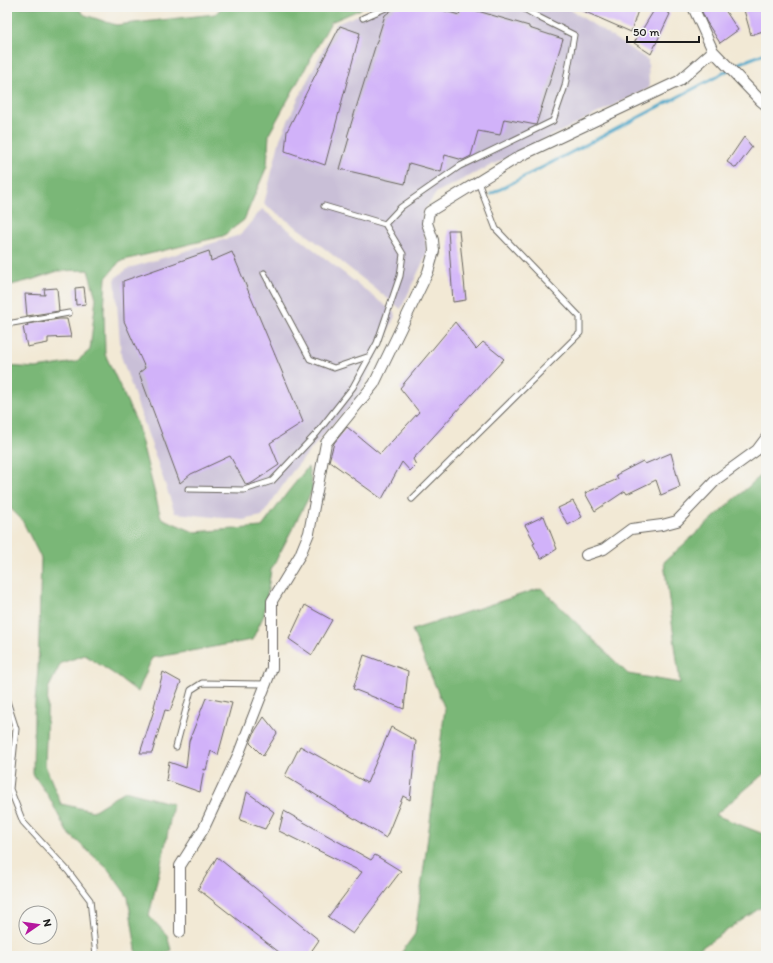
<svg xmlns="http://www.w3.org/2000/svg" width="773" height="963" font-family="Itim,sans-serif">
<rect width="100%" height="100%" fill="#f6f6f2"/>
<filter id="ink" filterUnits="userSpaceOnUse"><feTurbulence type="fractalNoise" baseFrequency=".025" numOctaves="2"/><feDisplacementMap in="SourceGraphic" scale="8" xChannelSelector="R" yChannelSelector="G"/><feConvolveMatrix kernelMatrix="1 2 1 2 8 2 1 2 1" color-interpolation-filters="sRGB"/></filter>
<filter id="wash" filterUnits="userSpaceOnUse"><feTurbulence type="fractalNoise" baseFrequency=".012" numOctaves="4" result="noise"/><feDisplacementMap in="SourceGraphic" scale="16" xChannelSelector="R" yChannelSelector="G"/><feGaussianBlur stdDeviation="0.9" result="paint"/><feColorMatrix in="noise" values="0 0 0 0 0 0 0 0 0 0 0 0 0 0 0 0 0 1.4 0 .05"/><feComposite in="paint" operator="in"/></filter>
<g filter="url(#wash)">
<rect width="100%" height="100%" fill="#f2e9d5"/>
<path fill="#c9bfd7" d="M372 7H566L648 60 649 88 437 192 422 213 427 253 401 309 310 237 264 204 280 139 297 101 336 24 373 9Z
M262 209 396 314 356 401 330 427 292 472 262 516 243 520 175 513 121 356 115 278 129 268 240 235Z"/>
<path fill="#7ab777" stroke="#4b6a4a" d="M7 7H76L85 15 116 25 215 14 223 7H361V9L331 22 306 67 269 134 267 166 244 220 223 236 120 261 106 278 104 311 105 354 137 423 161 518 194 532 262 527 287 493 308 467 313 489 271 570 264 615 252 640 152 658 138 692 114 674 85 655 61 663 48 689 45 765 61 804 93 811 125 791 173 804 166 842 149 916 167 935 171 950 160 956H137L128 897 108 869 67 832 49 797 33 774 34 713 38 670 41 558 22 520 7 505V366L36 368 76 362 90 350 96 298 88 270 58 271 31 280 7 286Z
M766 471V772L715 815 766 835V904L689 956H399L415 934 445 709 412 630 541 588 628 674 680 683 664 562Z"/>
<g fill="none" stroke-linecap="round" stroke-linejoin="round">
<path stroke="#49a5c8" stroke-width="3" d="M491 194 720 75 740 63 766 53"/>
</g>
<g id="blocks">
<path fill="#d1b2f9" d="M396 7H432L459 15 461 7H464L529 26V28L563 39 536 125 504 119 500 135 478 131 471 156 463 160 445 155 441 172 409 163 405 184 340 169 349 138 347 137 385 15Z
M574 7H639L631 32Z
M656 7H660L670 14 651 54 634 43Z
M700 7H723L738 30 720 43 706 21Z
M756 7H766V30L751 35 744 10Z
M340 26 360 33 325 165 285 151 287 131Z
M744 137 752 147 736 168 727 162Z
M448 230H459L466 300 453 302Z
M209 251 211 261 232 252 303 422 270 443 279 465 252 483 246 485 230 456 191 474 180 483 139 373 145 368 124 321 123 281Z
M84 287 86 304 76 305 75 288Z
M57 288 59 311 27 316 25 294 45 295 44 289Z
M59 319H67L71 337 48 338V343L27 347 23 327 28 326 27 324Z
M455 322 476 349 483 342 504 359 413 459 416 465 410 471 402 462 382 499 329 461 334 443 347 427 380 454 419 412 400 388Z
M671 453 680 487 661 495 656 480 627 494 625 491 595 511 585 493 618 479 616 475 643 461 645 464Z
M573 501 582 517 568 525 558 508Z
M544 516 557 549 541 559 533 544 535 543 525 525Z
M305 605 332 620 312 655 289 639Z
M364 655 408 671 404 709 353 689Z
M163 672 181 682 170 711 165 710 152 753H140L155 707H154Z
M206 698 232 703 218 755 211 751 206 770 204 769 200 792 166 780 169 762 186 768 189 741Z
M264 717 277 733 263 756 250 743 255 731Z
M391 727 416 741 410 800 403 796 386 838 285 776 300 746 367 783Z
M247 792 274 812 265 829 240 820Z
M284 811 371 860 375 855 401 871 353 934 328 917 362 872 279 831Z
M217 857 319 940 308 956H284L198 889Z"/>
</g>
</g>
<g filter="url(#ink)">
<use href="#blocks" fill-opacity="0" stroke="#67645d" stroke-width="1"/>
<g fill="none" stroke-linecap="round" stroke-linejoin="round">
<g stroke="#67645d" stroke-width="7">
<path id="lane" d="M363 18 388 7
M324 206 385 224 401 207 460 166 553 121 565 86 574 35 540 18 521 7
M264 273 310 359 334 368 370 356
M7 324 69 313
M188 489 244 490 272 481 317 433 353 387 377 343 400 276 403 254 385 224
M412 499 580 333V317L496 229 478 182
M7 701 16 729 10 789 23 822 68 871 90 900 96 956
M176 747 191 690 202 683 266 684"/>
</g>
<g stroke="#67645d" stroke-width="12">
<path id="street" d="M693 7 713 51 761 101 766 105
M586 555 604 549 631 529 662 525 677 521 717 479 757 450 766 438
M180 932V866L204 828 239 753 272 668V601L300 555 309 533 326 443 374 384 428 272 434 251 433 240 427 223 429 212 520 156 679 81 713 51"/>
</g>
<use href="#lane" stroke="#fff" stroke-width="5"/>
<use href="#street" stroke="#fff" stroke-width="10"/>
</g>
</g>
<rect width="773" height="963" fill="none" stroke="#f6f6f2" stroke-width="24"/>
<g transform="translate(38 925) rotate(77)"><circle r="19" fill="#f6f6f2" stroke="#9f9f9c"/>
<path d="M0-3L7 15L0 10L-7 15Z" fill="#b5179e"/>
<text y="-6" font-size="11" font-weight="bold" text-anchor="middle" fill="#1c1c1c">N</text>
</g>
<path d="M627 36v6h72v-6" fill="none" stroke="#1c1c1c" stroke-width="2"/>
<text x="633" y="36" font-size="12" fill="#1c1c1c" stroke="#f6f6f2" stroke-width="3" paint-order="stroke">50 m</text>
</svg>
